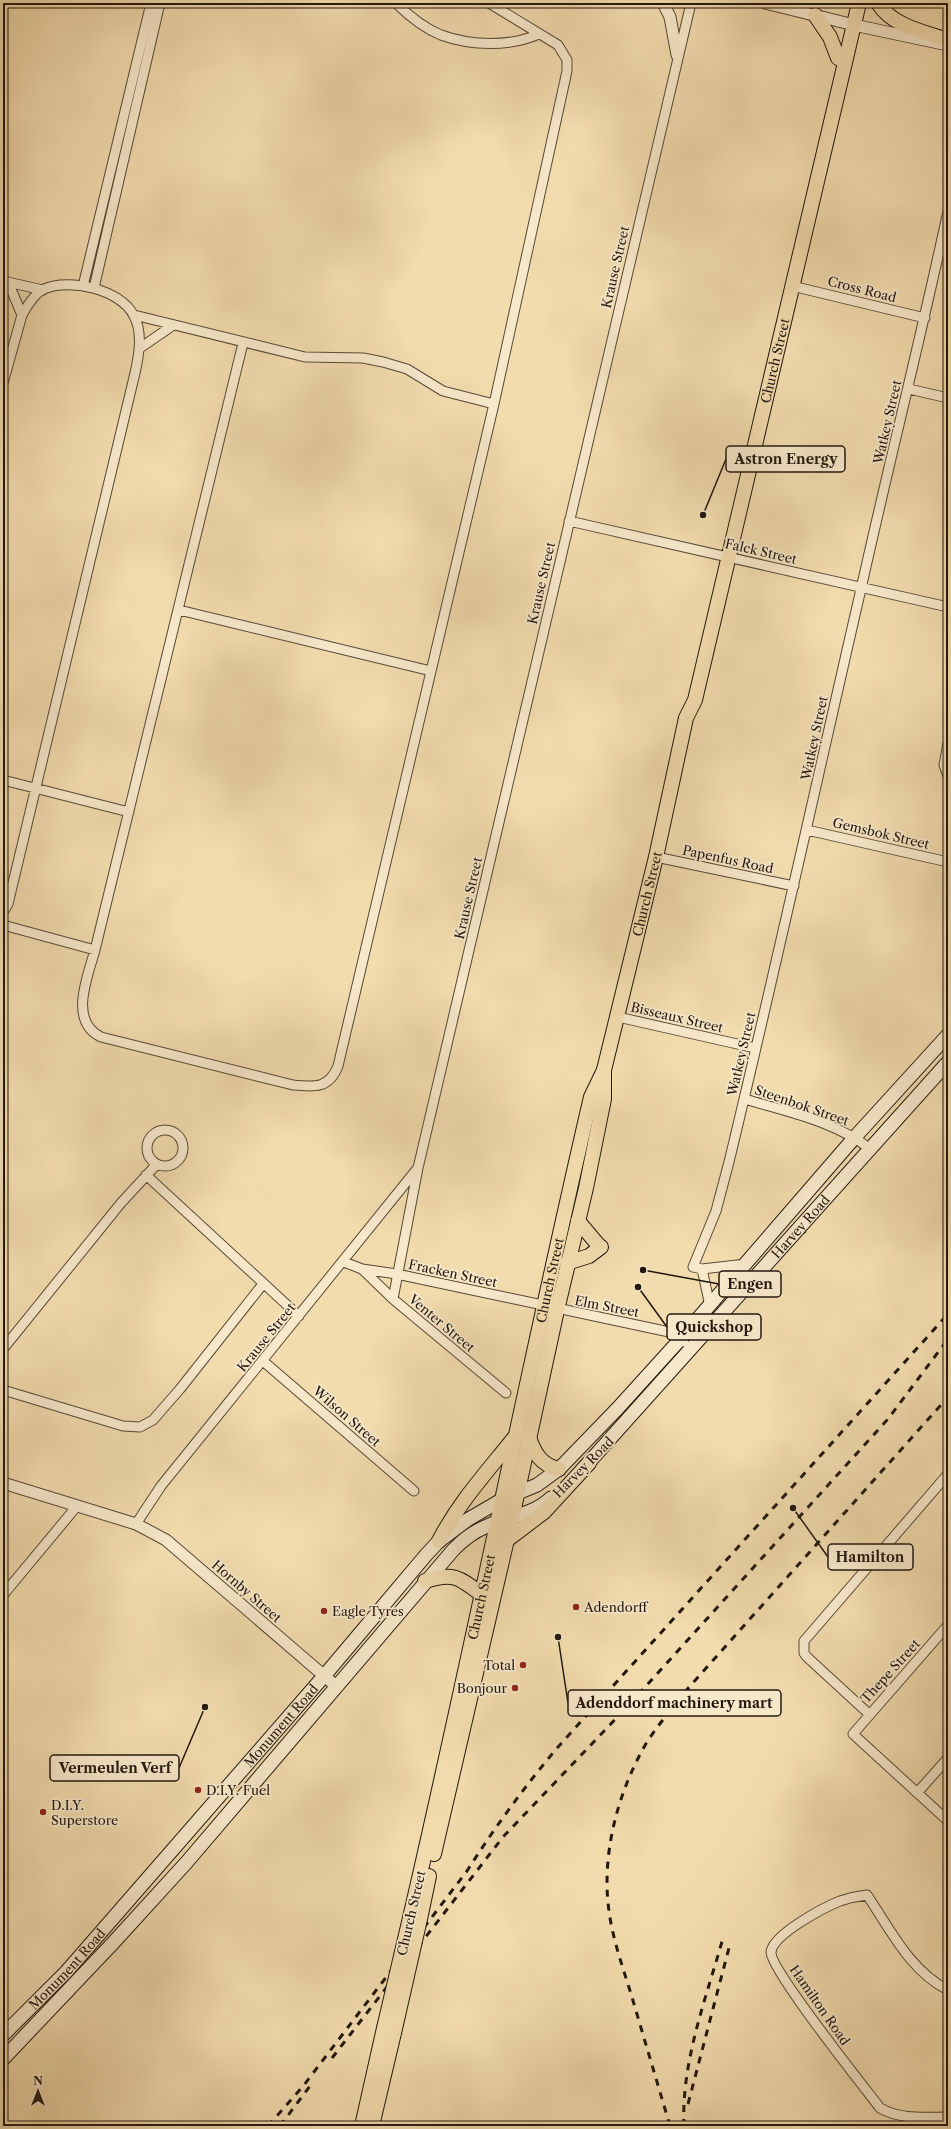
<svg xmlns="http://www.w3.org/2000/svg" width="951" height="2129" font-family="'Libre Caslon Text',serif">
<rect width="100%" height="100%" fill="#f2dcae"/>
<filter id="stains"><feTurbulence type="fractalNoise" baseFrequency=".005" numOctaves="4"/><feColorMatrix values="0 0 0 0 .2 0 0 0 0 .09 0 0 0 0 .02 0 0 0 .5 -.17"/></filter>
<radialGradient id="worn" r=".72"><stop offset=".6" stop-color="#630" stop-opacity="0"/><stop offset="1" stop-color="#630" stop-opacity=".3"/></radialGradient>
<g fill="none" stroke-linecap="round" stroke-linejoin="round">
<g stroke="#564837" stroke-width="11">
<path id="minor" d="M396 3C409 16 424 28 441 35 471 46 510 47 539 34
M3 281 43 290
M8 282 22 315
M83 286 151 3
M792 286 925 318
M94 288 160 3
M134 315 305 357 363 358 383 362 407 369 443 391 494 404
M243 343 95 950C88 976 68 1021 101 1037L293 1085C314 1087 329 1089 338 1066L494 404 567 71V60L558 45 489 3
M140 348 172 326
M3 383 22 315C27 306 35 293 44 289 69 278 121 289 134 316 143 333 139 355 135 373L8 904 3 912
M909 389 948 398
M569 521 948 607
M179 610 431 671
M948 743 944 765 948 776
M3 780 129 812
M807 830 948 862
M656 857 794 886
M3 925 95 950
M618 1017 755 1048
M745 1099C787 1112 835 1121 870 1149
M147 1148a18 18 0 1 1 36 0a18 18 0 1 1-36 0Z
M146 1175 299 1316
M344 1262 362 1269 397 1274 674 1333 684 1342
M746 1264 702 1269 693 1267 716 1211 729 1162C775 971 817 780 861 589 889 463 921 337 948 211
M362 1269 393 1299 506 1393
M702 1269 710 1306
M393 1299 418 1168 691 3
M3 1349 121 1203 157 1164
M263 1361 414 1491
M3 1390 123 1426 140 1427 153 1420 180 1389 263 1284
M136 1524 161 1486 417 1169
M3 1595 77 1506
M948 1625 853 1734 948 1821
M869 1714 807 1657 804 1653V1641L948 1474
M917 1793 948 1758
M948 1990C910 1971 890 1929 867 1895 858 1896 849 1898 840 1901 825 1907 773 1934 771 1952 770 1969 864 2087 880 2108 901 2120 925 2117 948 2117"/>
</g>
<g stroke="#564837" stroke-width="13">
<path id="tertiary" d="M663 3 670 17 677 55
M765 3 854 25 943 44
M3 1483 136 1524 166 1540 336 1686"/>
</g>
<g stroke="#22170f" stroke-width="15">
<g id="secondary">
<path id="s1" d="M582 1470 948 1062"/>
<path id="s2" d="M3 2035 67 1971 324 1676 426 1555 439 1541 467 1520 503 1499 537 1485 559 1469 618 1408 676 1344 855 1137 948 1035"/>
<path d="M3 2059 113 1943 186 1863 454 1549C463 1540 473 1532 485 1527 507 1516 532 1516 551 1498"/>
</g>
</g>
<g stroke="#22170f" stroke-width="16">
<g id="primary">
<path d="M878 3C892 26 924 32 948 40"/>
<path d="M815 15 830 37 838 58"/>
<path d="M578 1221 600 1247"/>
<path d="M567 1263 589 1256 601 1247"/>
<path d="M528 1435C534 1452 540 1465 559 1469"/>
<path d="M507 1540 544 1512 589 1463"/>
<path d="M439 1541C459 1502 487 1472 514 1438"/>
<path d="M425 1581C453 1572 459 1577 481 1594"/>
<path d="M434 1854 512 1518 557 1310 586 1188 604 1099V1070"/>
<path d="M420 1919 429 1876"/>
<path id="s3" d="M409 1922C473 1648 527 1371 591 1097L604 1070 656 857 686 718 695 700 859 3"/>
<path d="M362 2126 384 2028"/>
<path d="M372 2126 394 2033"/>
</g>
</g>
<use href="#minor" stroke="#f7e8ca" stroke-width="9"/>
<use href="#tertiary" stroke="#f7e8ca" stroke-width="11"/>
<use href="#secondary" stroke="#f7e8ca" stroke-width="13"/>
<use href="#primary" stroke="#f2dcae" stroke-width="14"/>
<path stroke="#22170f" stroke-width="3" stroke-dasharray="7 7" stroke-linecap="butt" d="M332 2058 503 1837 627 1707 888 1419 948 1339
M688 2104 730 1944
M268 2126 304 2085 467 1871C495 1827 525 1786 558 1747L948 1314
M280 2126 313 2082
M670 2126C658 2085 646 2045 634 2004 625 1973 613 1942 609 1911 601 1854 618 1791 647 1742 658 1725 671 1710 683 1694L948 1397
M684 2126C681 2062 706 1999 723 1938"/>
<g stroke="#22170f" stroke-width="16" stroke-linecap="butt">
<path id="primary-bridge" d="M384 2028 409 1922
M394 2033 420 1919"/>
</g>
<use href="#primary-bridge" stroke="#f2dcae" stroke-width="14"/>
</g>
<g fill="#8f2418" stroke="#f7e8ca" stroke-width="1.5">
<circle cx="576" cy="1607" r="4"/>
<circle cx="324" cy="1611" r="4"/>
<circle cx="523" cy="1665" r="4"/>
<circle cx="515" cy="1688" r="4"/>
<circle cx="198" cy="1790" r="4"/>
<circle cx="43" cy="1812" r="4"/>
</g>
<g text-anchor="middle" stroke-width="3.5" stroke-linejoin="round" paint-order="stroke">
<g font-size="13" fill="#22170f" stroke="#f7e8ca">
<text transform="translate(615 267) rotate(-77)" y="5">Krause Street</text>
<text transform="translate(862 289) rotate(14)" y="5">Cross Road</text>
<text dy="5" stroke="none"><textPath href="#s3" startOffset="1605">Church Street</textPath></text>
<text transform="translate(887 422) rotate(-77)" y="5">Watkey Street</text>
<text transform="translate(761 551) rotate(13)" y="5">Falck Street</text>
<text transform="translate(541 583) rotate(-77)" y="5">Krause Street</text>
<text transform="translate(814 738) rotate(-78)" y="5">Watkey Street</text>
<text transform="translate(881 833) rotate(13)" y="5">Gemsbok Street</text>
<text transform="translate(728 859) rotate(12)" y="5">Papenfus Road</text>
<text dy="5" stroke="none"><textPath href="#s3" startOffset="1056">Church Street</textPath></text>
<text transform="translate(468 898) rotate(-77)" y="5">Krause Street</text>
<text transform="translate(677 1017) rotate(13)" y="5">Bisseaux Street</text>
<text transform="translate(741 1054) rotate(-77)" y="5">Watkey Street</text>
<text transform="translate(802 1105) rotate(19)" y="5">Steenbok Street</text>
<text dy="5" stroke="none"><textPath href="#s1" startOffset="327">Harvey Road</textPath></text>
<text transform="translate(453 1273) rotate(12)" y="5">Fracken Street</text>
<text dy="5" stroke="none"><textPath href="#s3" startOffset="657">Church Street</textPath></text>
<text transform="translate(607 1306) rotate(11)" y="5">Elm Street</text>
<text transform="translate(442 1323) rotate(40)" y="5">Venter Street</text>
<text transform="translate(266 1337) rotate(-51)" y="5">Krause Street</text>
<text transform="translate(347 1416) rotate(41)" y="5">Wilson Street</text>
<text transform="translate(583 1467) rotate(-45)" y="5">Harvey Road</text>
<text transform="translate(247 1591) rotate(41)" y="5">Hornby Street</text>
<text dy="5" stroke="none"><textPath href="#s3" startOffset="333">Church Street</textPath></text>
<text transform="translate(890 1671) rotate(-48)" y="5">Thepe Street</text>
<text dy="5" stroke="none"><textPath href="#s2" startOffset="416">Monument Road</textPath></text>
<text transform="translate(411 1913) rotate(-77)" y="5">Church Street</text>
<text dy="5" stroke="none"><textPath href="#s2" startOffset="92">Monument Road</textPath></text>
<text transform="translate(820 2005) rotate(55)" y="5">Hamilton Road</text>
</g>
<g font-size="13" fill="#22170f" stroke="#f7e8ca" text-anchor="start">
<text x="584" y="1612">Adendorff</text>
<text x="332" y="1616">Eagle Tyres</text>
<text x="515" y="1670" text-anchor="end">Total</text>
<text x="507" y="1693" text-anchor="end">Bonjour</text>
<text x="206" y="1795">D.I.Y. Fuel</text>
<text x="51" y="1810">D.I.Y.<tspan x="51" dy="15">Superstore</tspan></text>
</g>
</g>
<path fill="none" stroke="#22170f" stroke-width="1.5" d="M703 515L726 459M643 1270L719 1284M638 1287L667 1327M793 1508L828 1557M558 1637L568 1703M205 1707L179 1768"/>
<g fill="#22170f" stroke="#f7e8ca" stroke-width="1.5">
<circle cx="703" cy="515" r="4"/>
<circle cx="643" cy="1270" r="4"/>
<circle cx="638" cy="1287" r="4"/>
<circle cx="793" cy="1508" r="4"/>
<circle cx="558" cy="1637" r="4"/>
<circle cx="205" cy="1707" r="4"/>
</g>
<g fill="#f7e8ca" stroke="#22170f" stroke-width="1.5">
<rect x="726" y="446" width="119" height="26" rx="4"/>
<rect x="719" y="1271" width="62" height="26" rx="4"/>
<rect x="667" y="1314" width="94" height="26" rx="4"/>
<rect x="828" y="1544" width="85" height="26" rx="4"/>
<rect x="568" y="1690" width="213" height="26" rx="4"/>
<rect x="50" y="1755" width="129" height="26" rx="4"/>
</g>
<g font-size="14" text-anchor="middle" font-weight="bold" fill="#22170f">
<text x="786" y="464">Astron Energy</text>
<text x="750" y="1289">Engen</text>
<text x="714" y="1332">Quickshop</text>
<text x="870" y="1562">Hamilton</text>
<text x="674" y="1708">Adenddorf machinery mart</text>
<text x="115" y="1773">Vermeulen Verf</text>
</g>
<rect width="951" height="2129" fill="none" stroke="#f2dcae" stroke-width="16"/>
<rect x="4" y="4" width="943" height="2121" fill="none" stroke="#22170f" stroke-width="2"/>
<rect x="8" y="8" width="935" height="2113" fill="none" stroke="#22170f"/>
<g transform="translate(38 2091)" stroke="#f7e8ca" stroke-width="3" paint-order="stroke">
<path d="M0-3L7 15L0 10L-7 15Z" fill="#22170f"/>
<text y="-6" font-size="11" font-weight="bold" text-anchor="middle" fill="#22170f">N</text>
</g>
<rect width="100%" height="100%" filter="url(#stains)"/>
<rect width="100%" height="100%" fill="url(#worn)"/>
</svg>
